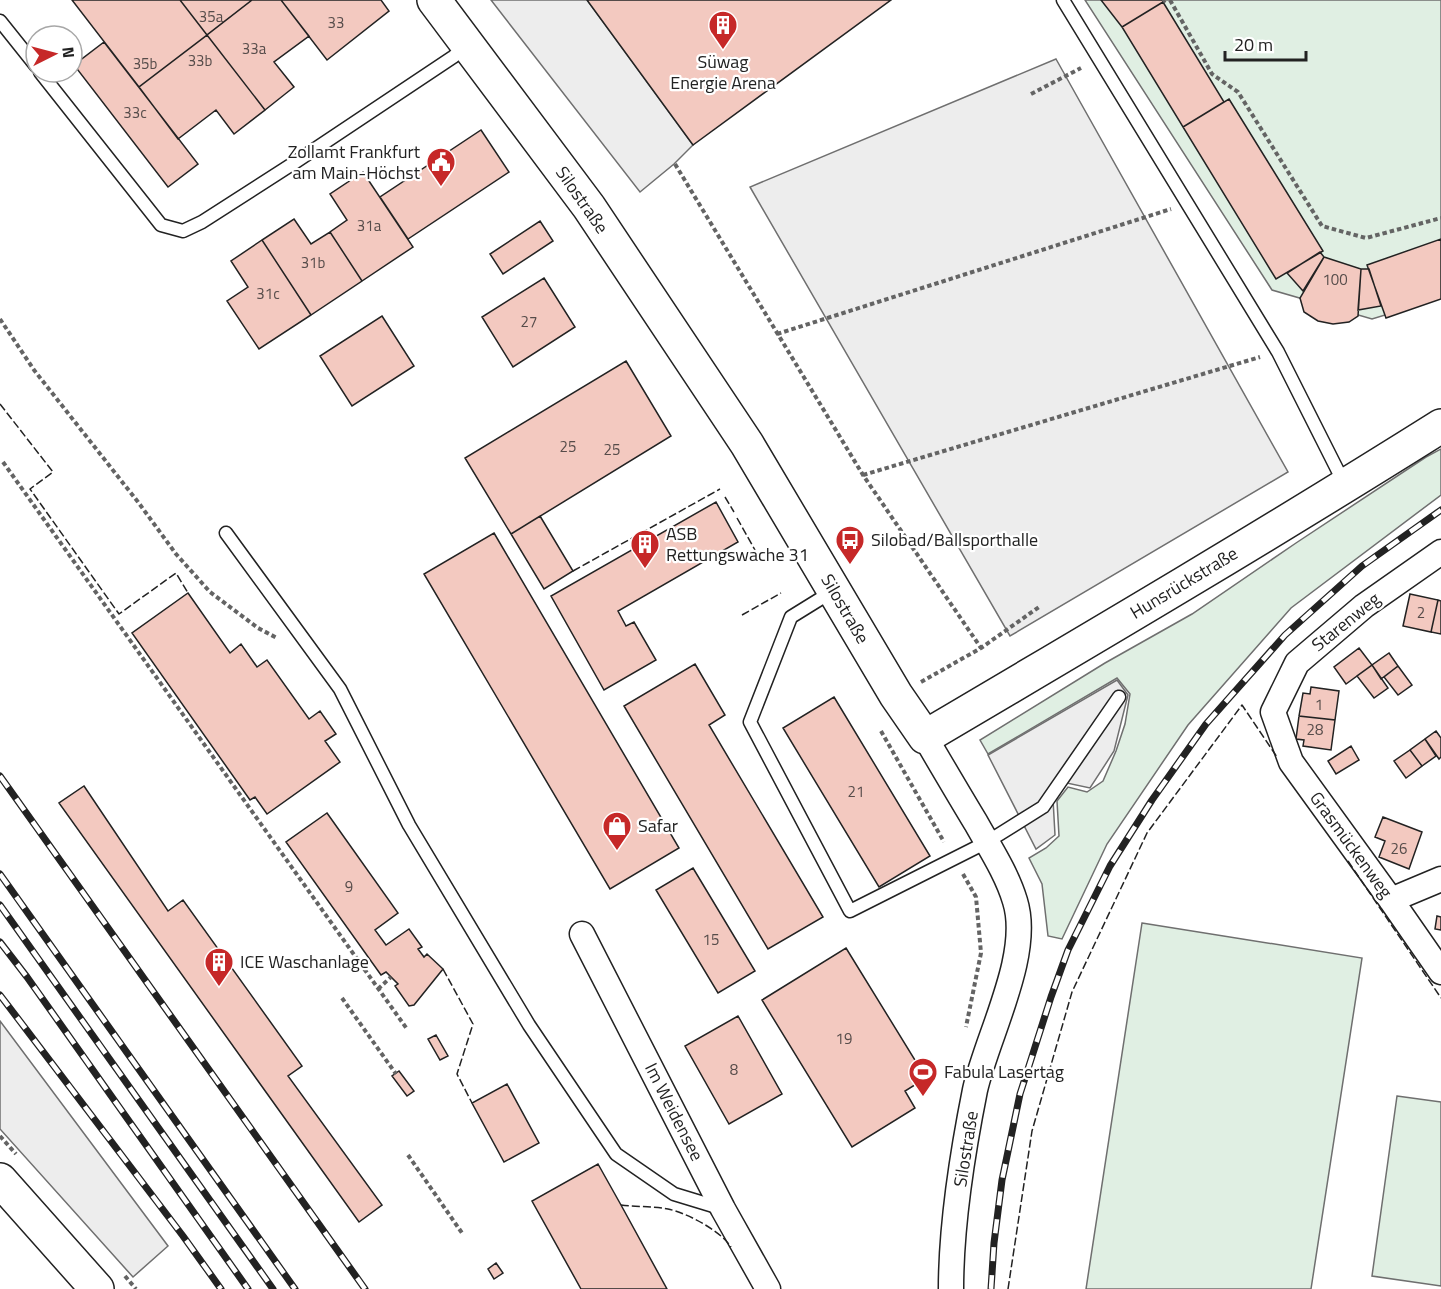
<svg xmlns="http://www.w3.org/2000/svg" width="1441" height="1289" font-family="'Titillium Web',sans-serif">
<rect width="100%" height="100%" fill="#fff"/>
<path fill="#e0efe3" stroke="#6f6f6f" stroke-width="1.5" d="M1085 0H1441V298L1372 319 1272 290Z
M1441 449V495L1291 608 1188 725 1107 844 1062 939 1048 936 1042 884 1029 858 1046 848 1059 836 1057 801 1068 787 1087 792 1103 781 1116 751 1125 724 1130 694 1117 678 988 754 980 740 1105 663 1192 614 1296 543 1426 457Z
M1142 923 1362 958 1311 1289H1086Z
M1397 1096 1441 1102V1286L1372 1276Z"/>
<path fill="#ededed" stroke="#6f6f6f" stroke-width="1.5" d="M491 0H587L693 145 674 164 640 192Z
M1056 59 1288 472 1010 636 750 187Z
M1117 680 1128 695 1114 751 1090 788 1067 783 1053 799 1055 835 1036 849 988 755Z
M0 1021 168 1246 133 1277 0 1129Z"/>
<path fill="#f3c9c0" stroke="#222" stroke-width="1.5" d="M72 0H180L207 35 139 87Z
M180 0H252L207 35Z
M252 0H281L309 36 274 62 294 87 265 110 207 35Z
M281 0H381L389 11 327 60Z
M587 0H891L693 145Z
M1101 0H1162L1163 2 1122 27Z
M1163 2 1224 102 1183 127 1122 27Z
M207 35 265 110 234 134 216 110 178 139 139 87Z
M104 42 198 164 168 187 74 65Z
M1229 99 1323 251 1276 279 1183 127Z
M481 130 509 172 408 239 380 197Z
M363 172 413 247 362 281 330 232 347 220 330 194Z
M294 219 311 244 330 232 362 281 311 315 262 240Z
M540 221 553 241 503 274 490 254Z
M1441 239V299L1386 318 1367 265Z
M262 240 311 315 259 349 227 301 248 287 231 261Z
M1320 252 1324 257 1303 291 1287 273Z
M1324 257 1361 269 1358 316 1349 322 1333 324 1318 321 1304 312 1300 298Z
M1361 269H1369L1381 306 1358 310Z
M544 278 575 327 513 367 482 317Z
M382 316 414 366 352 406 320 356Z
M626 361 671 436 511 534 465 458Z
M716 502 738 542 618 611 626 626 634 622 656 660 604 690 551 596Z
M540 516 573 571 544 589 511 534Z
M494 533 679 848 610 889 424 574Z
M188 593 230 653 241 644 257 667 267 660 309 719 320 711 336 734 325 741 340 762 267 814 255 797 250 800 132 633Z
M1410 594 1438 600 1431 632 1403 626Z
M1438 600 1441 601V634L1431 632Z
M1359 648 1372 665 1346 684 1334 667Z
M1389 653 1398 666 1381 679 1372 665Z
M695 664 725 715 709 725 823 917 768 949 624 706Z
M1372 665 1388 688 1374 698 1357 676Z
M1398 666 1412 685 1398 695 1384 677Z
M1311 687 1339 691 1335 720 1299 716 1303 693 1310 694Z
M834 697 930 856 879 887 783 728Z
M1299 716 1335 720 1331 750 1303 746 1304 740 1296 739Z
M1436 731 1441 738V757L1439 759 1425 739Z
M1425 739 1436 756 1422 766 1410 750Z
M1351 746 1359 760 1336 774 1328 761Z
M1410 750 1422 766 1406 778 1394 761Z
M84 786 168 911 183 900 302 1066 288 1076 382 1205 359 1222 59 803Z
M327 813 398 913 375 930 386 945 409 929 422 947 418 949 424 957 427 954 443 969 414 1005 409 1006 395 986 398 984 386 972 381 975 286 842Z
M1383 817 1422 832 1409 869 1379 857 1385 841 1375 837Z
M693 868 755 971 718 993 656 890Z
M1437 916 1441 917V930L1435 929Z
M846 948 926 1078 905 1091 915 1108 852 1147 762 1000Z
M738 1016 782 1094 729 1124 685 1046Z
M436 1035 448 1056 440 1060 428 1039Z
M399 1071 414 1091 407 1096 392 1076Z
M507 1084 539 1143 504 1162 472 1103Z
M598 1164 621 1205 667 1289H581L532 1201Z
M496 1263 503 1273 494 1279 488 1269Z"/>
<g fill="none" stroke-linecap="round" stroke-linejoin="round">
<g stroke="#222" stroke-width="15">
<path id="lane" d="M1063 0 1278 352 1345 485
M0 21 36 66
M40 72 161 225 183 231 202 222 297 161 453 57 467 46
M226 533 340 689 409 825 529 1025 616 1154 674 1194 720 1208
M833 591 791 617 750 722 850 911 987 842 1043 807 1119 697"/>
</g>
<g stroke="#222" stroke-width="27">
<path id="street" d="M1441 552 1364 606 1297 663 1273 712 1291 762 1391 900 1441 972
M925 737C942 766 959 795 976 823 990 848 1007 874 1015 901 1032 955 987 1036 975 1090 962 1155 951 1223 951 1289
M1391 900 1441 879
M582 934 723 1209 768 1289"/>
</g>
<g stroke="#222" stroke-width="36">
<path id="secondary" d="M434 0 589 207 747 444 896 695 925 737C1098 635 1271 533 1441 426
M0 1180 97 1289"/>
</g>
<path stroke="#646464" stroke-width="4" stroke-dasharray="4.5 3" stroke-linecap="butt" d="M1170 0 1212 74 1238 92 1322 226 1366 238 1441 218
M1163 2 1165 0
M1031 94 1081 68
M675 164 863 475 981 648
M0 319 34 370 138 502 176 554 210 592 258 628 277 638
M777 334 1171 209
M3 462 407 1029
M863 475 1260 357
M921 682 981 648 1039 607
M881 731 944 842
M963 874 976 897 981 953 966 1027
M378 989 391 977
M342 998 396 1074
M0 1136 16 1154
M408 1155 462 1233
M125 1276 136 1289"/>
<use href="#lane" stroke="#fff" stroke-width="12"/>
<use href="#street" stroke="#fff" stroke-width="24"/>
<use href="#secondary" stroke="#fff" stroke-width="33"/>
<g stroke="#222" stroke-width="7">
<path id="rail" d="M0 776 365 1289
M0 874 295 1289
M0 905 273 1289
M0 942 27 977 248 1289
M0 995 183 1236 221 1289
M991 1289 994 1243 1002 1180 1020 1094 1051 997 1068 950 1110 866 1152 800 1206 724 1285 635 1362 566 1441 510"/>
</g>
<use href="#rail" stroke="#fff" stroke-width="4.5" stroke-dasharray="14" stroke-linecap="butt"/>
<path stroke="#222" stroke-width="1.5" stroke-dasharray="8 3" stroke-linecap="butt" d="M0 404 53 472 30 489 119 614 176 573 188 593
M725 497 734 512
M737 518 755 550
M573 571 720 489
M742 615 781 593
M1348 861 1441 998
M443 969 473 1024 457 1074 472 1103
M621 1205C636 1207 653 1206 668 1209 687 1213 721 1231 731 1247
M1008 1289 1032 1131 1072 992 1147 833 1242 705 1277 757"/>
</g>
<defs>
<g id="building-pin" transform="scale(1.5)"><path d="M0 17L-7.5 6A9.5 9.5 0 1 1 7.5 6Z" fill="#c62828" stroke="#fff"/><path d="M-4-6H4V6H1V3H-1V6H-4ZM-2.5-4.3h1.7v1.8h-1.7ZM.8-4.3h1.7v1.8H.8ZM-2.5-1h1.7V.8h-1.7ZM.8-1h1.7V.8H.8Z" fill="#fff"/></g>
<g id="civic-pin" transform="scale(1.5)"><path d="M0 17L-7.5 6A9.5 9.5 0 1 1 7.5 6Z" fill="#c62828" stroke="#fff"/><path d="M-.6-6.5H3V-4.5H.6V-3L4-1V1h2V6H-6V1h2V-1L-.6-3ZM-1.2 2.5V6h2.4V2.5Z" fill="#fff"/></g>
<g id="bus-pin" transform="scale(1.5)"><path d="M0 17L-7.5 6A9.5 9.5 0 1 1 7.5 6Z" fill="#c62828" stroke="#fff"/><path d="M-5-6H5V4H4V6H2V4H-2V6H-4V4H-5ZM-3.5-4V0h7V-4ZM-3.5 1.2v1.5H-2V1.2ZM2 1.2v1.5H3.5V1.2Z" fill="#fff"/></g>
<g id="shop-pin" transform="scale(1.5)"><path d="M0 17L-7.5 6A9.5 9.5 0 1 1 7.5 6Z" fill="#c62828" stroke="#fff"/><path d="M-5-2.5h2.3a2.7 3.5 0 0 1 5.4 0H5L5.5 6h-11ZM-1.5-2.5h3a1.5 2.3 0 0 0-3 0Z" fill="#fff"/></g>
<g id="stadium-pin" transform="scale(1.5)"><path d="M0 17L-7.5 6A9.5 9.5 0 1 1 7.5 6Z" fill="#c62828" stroke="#fff"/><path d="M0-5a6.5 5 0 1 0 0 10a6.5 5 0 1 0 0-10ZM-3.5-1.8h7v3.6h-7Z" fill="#fff"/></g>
</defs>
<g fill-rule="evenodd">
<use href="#building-pin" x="723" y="25"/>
<use href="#civic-pin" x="441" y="162"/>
<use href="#bus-pin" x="850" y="540"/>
<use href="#building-pin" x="645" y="544"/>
<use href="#shop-pin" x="617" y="826"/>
<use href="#building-pin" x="219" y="962"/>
<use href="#stadium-pin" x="923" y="1072"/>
</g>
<g text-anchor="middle" stroke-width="4.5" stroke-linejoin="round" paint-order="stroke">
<g font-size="15" fill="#564c4a">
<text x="211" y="22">35a</text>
<text x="336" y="28">33</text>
<text x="254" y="54">33a</text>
<text x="200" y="66">33b</text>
<text x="145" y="69">35b</text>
<text x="135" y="118">33c</text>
<text x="369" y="231">31a</text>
<text x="313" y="268">31b</text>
<text x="1335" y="285">100</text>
<text x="268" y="299">31c</text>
<text x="529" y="327">27</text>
<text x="568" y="452">25</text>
<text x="612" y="455">25</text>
<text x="1421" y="618">2</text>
<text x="1319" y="710">1</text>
<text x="1315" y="735">28</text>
<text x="856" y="797">21</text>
<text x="1399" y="854">26</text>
<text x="349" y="892">9</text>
<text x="711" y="945">15</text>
<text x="844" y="1044">19</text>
<text x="734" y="1075">8</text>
</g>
<g font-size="18" fill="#222" stroke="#fff" text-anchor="start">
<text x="723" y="68" text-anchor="middle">Süwag<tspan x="723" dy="21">Energie Arena</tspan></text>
<text x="420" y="158" text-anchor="end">Zollamt Frankfurt<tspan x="420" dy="21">am Main-Höchst</tspan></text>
<text x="666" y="540">ASB<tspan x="666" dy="21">Rettungswache 31</tspan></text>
<text x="871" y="546">Silobad/Ballsporthalle</text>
<text x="638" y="832">Safar</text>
<text x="240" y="968">ICE Waschanlage</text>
<text x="944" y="1078">Fabula Lasertag</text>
</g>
<g font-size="18" fill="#222" stroke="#fff">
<text transform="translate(582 200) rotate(55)" y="6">Silostraße</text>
<text transform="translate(1184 583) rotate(-31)" y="6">Hunsrückstraße</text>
<text transform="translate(845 609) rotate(60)" y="6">Silostraße</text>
<text transform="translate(1346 622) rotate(-39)" y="6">Starenweg</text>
<text transform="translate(1351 845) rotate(54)" y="6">Grasmückenweg</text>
<text transform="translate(674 1112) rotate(63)" y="6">Im Weidensee</text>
<text transform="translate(966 1149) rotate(-81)" y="6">Silostraße</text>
</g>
</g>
<g transform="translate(54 54) rotate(84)"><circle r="28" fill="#ffffff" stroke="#a7a7a7" stroke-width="1.5"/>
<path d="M0-4.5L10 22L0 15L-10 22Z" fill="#c62828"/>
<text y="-9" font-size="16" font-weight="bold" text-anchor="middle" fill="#222222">N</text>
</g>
<path d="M1225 51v9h81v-9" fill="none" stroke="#222222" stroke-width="3"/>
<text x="1234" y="51" font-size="18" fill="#222222" stroke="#ffffff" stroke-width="4.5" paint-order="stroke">20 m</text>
</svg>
